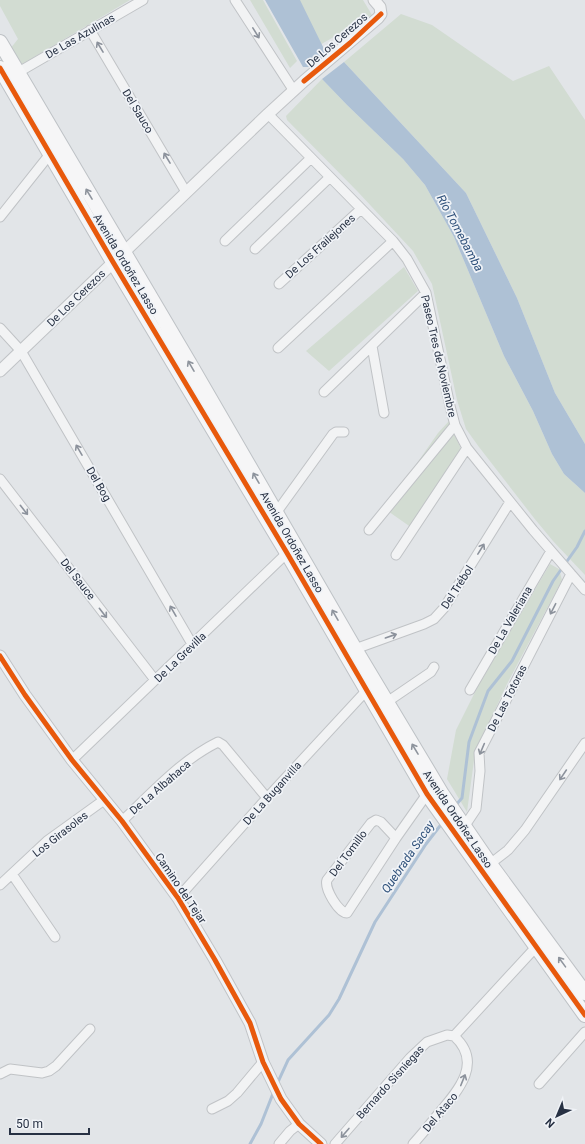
<svg xmlns="http://www.w3.org/2000/svg" width="585" height="1144" font-family="Roboto,sans-serif">
<rect width="100%" height="100%" fill="#e2e5e8"/>
<path fill="#d2dcd2" d="M0 0H130L19 66 10 49 18 39 0 6Z
M250 0H263L297 61 290 68Z
M299 0H363L372 15 318 46Z
M401 14 432 25 513 81 549 66 585 120V444L555 393 517 298 466 193 344 62Z
M322 79 347 105 403 159 425 185 454 237 504 356 533 411 552 454 564 474 585 493V575L553 541 534 518 479 447 466 429 457 400 432 284 413 251 358 192 287 120 286 116Z
M404 267 418 291 329 371 306 351Z
M449 421 463 454 412 528 385 509 438 433Z
M550 564 559 569 562 580 507 684 475 753 467 812 447 779 456 730 477 688Z"/>
<path fill="#aec1d5" d="M265 0H300L327 55 312 67H303Z
M344 62 466 193 517 298 555 393 585 444V493L564 474 552 454 533 411 504 356 454 237 425 185 403 159 347 105 322 79Z"/>
<g fill="none" stroke-linecap="round" stroke-linejoin="round">
<path stroke="#aec1d5" stroke-width="3" d="M455 806 462 798 469 742 488 691 512 661 553 581 577 547 585 531
M277 1084 288 1060 329 1015 339 999 375 922 426 844 443 822
M250 1144 261 1124 274 1091"/>
<g stroke="#c0c3c6" stroke-width="11">
<path id="minor" d="M235 0 294 91
M90 30 186 192
M17 73 143 0
M268 114 393 241 407 259 426 293 450 406 455 425 467 448 533 530 585 590
M0 217 50 154
M225 241 311 158
M255 249 330 177
M279 284 361 209
M0 328 21 351 192 644
M372 346 384 413
M278 348 393 241
M324 392 426 293
M0 479 155 680
M276 513 333 434 336 432H344
M369 530 455 425
M396 555 467 448
M355 649 424 624 434 619 444 608 510 502
M470 690 551 551
M387 702 431 672 434 667
M72 760 287 553
M122 821C151 794 181 760 218 742L223 745 267 798
M464 827 476 809 480 771 479 753 571 574
M396 838 381 822 376 820 371 823 327 880C324 889 339 913 347 913L396 838 427 794
M490 864 508 850 525 830 585 743
M12 874 55 937
M0 885 47 841 104 800
M178 898 267 798 366 691
M454 1036 536 947
M0 1074 10 1069 42 1073 49 1071 56 1066 90 1029
M539 1084 585 1032
M212 1109 228 1101 237 1093 263 1062
M279 1144 290 1131 299 1124
M335 1144 410 1058 427 1042 447 1035 454 1036
M413 1144C422 1134 431 1123 439 1113 459 1090 483 1062 454 1036"/>
</g>
<g stroke="#c0c3c6" stroke-width="13">
<path id="tertiary" d="M0 371 268 114 304 81 378 18 381 14 380 7 374 0
M0 656 25 695 72 760 122 821 178 898 215 960 250 1023 263 1062 281 1099 299 1124 321 1144"/>
</g>
<g stroke="#bec2c6" stroke-width="16">
<path id="primary" d="M0 42 190 364 355 649 442 794 490 864 585 993
M0 68 113 262 287 553 427 794 585 1015"/>
</g>
<use href="#minor" stroke="#f2f3f4" stroke-width="9"/>
<use href="#tertiary" stroke="#f2f3f4" stroke-width="11"/>
<use href="#primary" stroke="#f6f6f7" stroke-width="14"/>
<g stroke="#f0f3f7" stroke-width="8">
<path id="cycleway" d="M0 68 113 262 287 553 427 794 585 1015
M304 81 350 43 381 14
M0 656 25 695 72 760 122 821 178 898 215 960 250 1023 263 1062 281 1099 299 1124 321 1144"/>
</g>
<use href="#cycleway" stroke="#e8590c" stroke-width="5"/>
</g>
<defs><path id="oneway-shaft" d="M-6 0H5M1.5-3L5.5 0L1.5 3" fill="none" stroke-width="1.6" stroke-linecap="round" stroke-linejoin="round"/></defs>
<g stroke="#8c929c">
<use href="#oneway-shaft" transform="translate(256 33) rotate(58)"/>
<use href="#oneway-shaft" transform="translate(100 47) rotate(-121)"/>
<use href="#oneway-shaft" transform="translate(167 158) rotate(-121)"/>
<use href="#oneway-shaft" transform="translate(79 450) rotate(-120)"/>
<use href="#oneway-shaft" transform="translate(24 510) rotate(52)"/>
<use href="#oneway-shaft" transform="translate(481 549) rotate(-58)"/>
<use href="#oneway-shaft" transform="translate(553 609) rotate(117)"/>
<use href="#oneway-shaft" transform="translate(173 611) rotate(-120)"/>
<use href="#oneway-shaft" transform="translate(103 613) rotate(52)"/>
<use href="#oneway-shaft" transform="translate(391 636) rotate(-19)"/>
<use href="#oneway-shaft" transform="translate(482 749) rotate(113)"/>
<use href="#oneway-shaft" transform="translate(563 775) rotate(124)"/>
<use href="#oneway-shaft" transform="translate(463 1080) rotate(-68)"/>
<use href="#oneway-shaft" transform="translate(345 1133) rotate(131)"/>
</g>
<g stroke="#8e949d">
<use href="#oneway-shaft" transform="translate(89 194) rotate(-121)"/>
<use href="#oneway-shaft" transform="translate(191 366) rotate(-120)"/>
<use href="#oneway-shaft" transform="translate(256 478) rotate(-120)"/>
<use href="#oneway-shaft" transform="translate(335 615) rotate(-120)"/>
<use href="#oneway-shaft" transform="translate(415 749) rotate(-121)"/>
<use href="#oneway-shaft" transform="translate(562 962) rotate(-126)"/>
</g>
<g text-anchor="middle" stroke-width="3.5" stroke-linejoin="round" paint-order="stroke">
<g font-size="11" fill="#273143" stroke="#f0f3f7">
<text transform="translate(80 36) rotate(-30)" y="4">De Las Azulinas</text>
<text transform="translate(337 40) rotate(-41)" y="4">De Los Cerezos</text>
<text transform="translate(138 111) rotate(59)" y="4">Del Sauco</text>
<text transform="translate(320 246) rotate(-42)" y="4">De Los Frailejones</text>
<text transform="translate(126 264) rotate(59)" y="4">Avenida Ordoñez Lasso</text>
<text transform="translate(76 298) rotate(-44)" y="4">De Los Cerezos</text>
<text transform="translate(439 356) rotate(77)" y="4">Paseo Tres de Noviembre</text>
<text transform="translate(99 484) rotate(60)" y="4">Del Bog</text>
<text transform="translate(292 542) rotate(60)" y="4">Avenida Ordoñez Lasso</text>
<text transform="translate(78 579) rotate(52)" y="4">Del Sauce</text>
<text transform="translate(457 587) rotate(-57)" y="4">Del Trébol</text>
<text transform="translate(510 620) rotate(-60)" y="4">De La Valeriana</text>
<text transform="translate(180 657) rotate(-44)" y="4">De La Grevilla</text>
<text transform="translate(507 698) rotate(-63)" y="4">De Las Totoras</text>
<text transform="translate(160 787) rotate(-41)" y="4">De La Albahaca</text>
<text transform="translate(272 793) rotate(-48)" y="4">De La Buganvilla</text>
<text transform="translate(458 819) rotate(56)" y="4">Avenida Ordoñez Lasso</text>
<text transform="translate(60 834) rotate(-38)" y="4">Los Girasoles</text>
<text transform="translate(348 853) rotate(-53)" y="4">Del Tomillo</text>
<text transform="translate(181 888) rotate(56)" y="4">Camino del Tejar</text>
<text transform="translate(390 1082) rotate(-48)" y="4">Bernardo Sisniegas</text>
<text transform="translate(440 1112) rotate(-50)" y="4">Del Ataco</text>
</g>
<g font-size="12" font-style="italic" fill="#2e507a" stroke="#f0f3f7">
<text transform="translate(460 233) rotate(62)" y="4">Río Tomebamba</text>
<text transform="translate(408 857) rotate(-56)" y="4">Quebrada Sacay</text>
</g>
</g>
<g transform="translate(557 1116) rotate(224)" stroke="#f0f3f7" stroke-width="3" paint-order="stroke">
<path d="M0-3L7 15L0 10L-7 15Z" fill="#273143"/>
<text y="-6" font-size="11" font-weight="bold" text-anchor="middle" fill="#273143">N</text>
</g>
<path d="M10 1128v6h79v-6" fill="none" stroke="#273143" stroke-width="2"/>
<text x="16" y="1128" font-size="12" fill="#273143" stroke="#f0f3f7" stroke-width="3" paint-order="stroke">50 m</text>
</svg>
